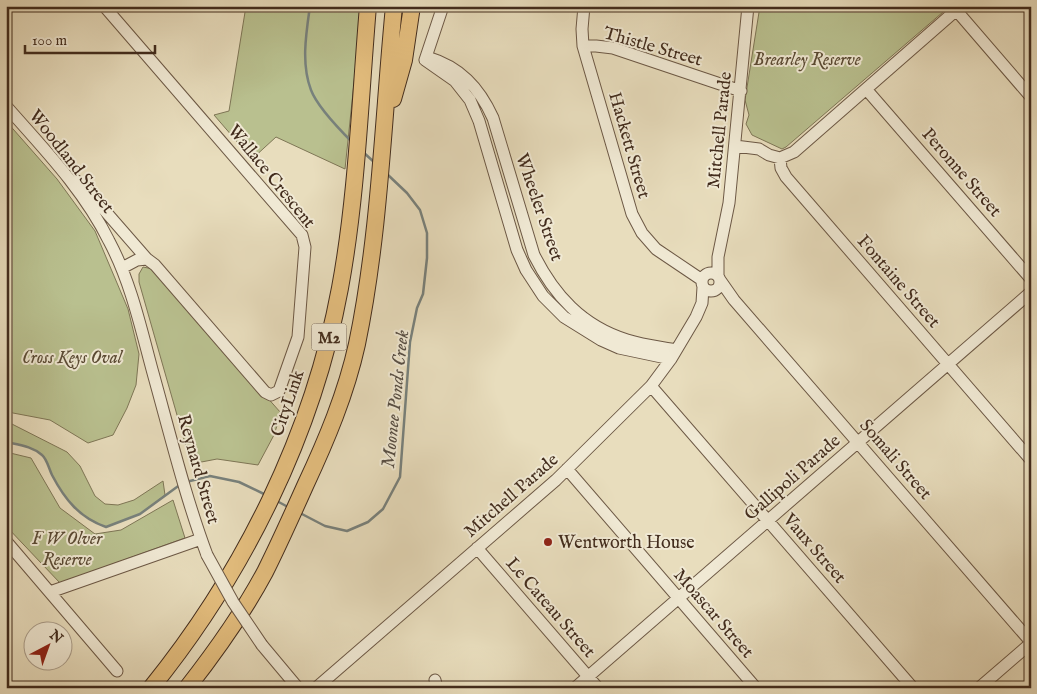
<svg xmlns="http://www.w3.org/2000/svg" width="1037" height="694" font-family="'IM FELL English',serif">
<rect width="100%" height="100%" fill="#e8ddbd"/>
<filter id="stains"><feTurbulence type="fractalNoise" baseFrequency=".004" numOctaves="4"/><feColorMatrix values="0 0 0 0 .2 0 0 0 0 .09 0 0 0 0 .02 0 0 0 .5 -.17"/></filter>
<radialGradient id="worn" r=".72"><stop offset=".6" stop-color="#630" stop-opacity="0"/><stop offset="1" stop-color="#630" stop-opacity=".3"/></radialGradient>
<path fill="#b9c08f" stroke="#7e7656" d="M246 6H362L345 169 276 137 252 159 214 115 229 111Z
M760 6H950L786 147 782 149 752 135 746 124 749 115 745 100Z
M6 121 57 179 95 231 128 309 139 354 136 385 127 408 113 435 88 443 50 420 13 413 6 410Z
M143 267 153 269 281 413 274 435 258 465 217 459 191 464 139 282V274Z
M6 421 67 452 80 466 95 496 105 504 118 505 134 500 163 481 165 495 140 514 106 527C81 518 65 500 52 475 49 469 47 459 42 455 32 446 19 445 6 442Z
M6 452 31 458 60 508 95 534 121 530 173 500 185 538 60 583 6 526Z"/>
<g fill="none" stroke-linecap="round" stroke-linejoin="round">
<path stroke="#78817c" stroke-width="2.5" d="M310 6C306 34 301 64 311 90 317 106 340 130 352 142
M363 152 374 162
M6 442C19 445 32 446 42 455 47 459 49 469 52 475 65 500 80 518 106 527L140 514 181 484
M186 482 210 476 239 482 266 495
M275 500 288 507
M300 513 325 526 347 531 368 522 383 509 400 477 410 342 417 308 423 294 427 258V233L420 210 407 193 387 174"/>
<g stroke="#6c5845" stroke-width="13">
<path id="minor" d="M104 6 302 235 305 247 298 337 279 391 271 395 265 392 155 265 147 259 137 260 122 268
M443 6 425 60 455 81 470 100 479 121 517 250 526 270 543 296 564 317 601 340 619 348 671 359
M584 6 582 29 583 46 632 214 642 233 656 249 702 280
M954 6 956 10 1031 97
M583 46H596L613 48 741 91
M427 57C460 67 479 87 493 118L534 255C554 295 582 326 627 340 643 345 660 347 676 350
M866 89 1031 279
M6 106C43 148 84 190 109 241 131 282 141 329 153 373 170 434 185 496 207 555
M735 146 759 149 769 155 780 158 781 168 786 177 1031 460
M780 158 794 152 961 6
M77 181 92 196 147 259
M702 282a9 9 0 1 1 18 0a9 9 0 1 1-18 0Z
M718 276V257L729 203 748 6
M720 280 734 300 1031 642
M651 386 913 688
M567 469 756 688
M6 541 117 671
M477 548 598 688
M50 592 201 539
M262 645 298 688
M435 680 437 688
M316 688 556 480 651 386 671 359 696 317 702 303 703 287
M575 688 1031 292
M979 688 1031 643"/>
</g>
<g stroke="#422c1d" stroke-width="18">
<path id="highway" d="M393 99 404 60 412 6
M151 688C244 573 313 434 340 288 357 196 360 100 368 6
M187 688C216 651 243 613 265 572 279 544 292 515 305 486 326 441 346 394 357 344 380 233 383 119 394 6"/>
</g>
<use href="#minor" stroke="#f0e9d4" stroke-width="11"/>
<use href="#highway" stroke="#e4be7e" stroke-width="16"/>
<g stroke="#6c5845" stroke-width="13" stroke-linecap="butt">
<path id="minor-bridge" d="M207 555 233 602 262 645"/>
</g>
<use href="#minor-bridge" stroke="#f0e9d4" stroke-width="11"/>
</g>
<circle fill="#8f2418" stroke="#f0e9d4" stroke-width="2" cx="548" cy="542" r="5"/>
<g text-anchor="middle" stroke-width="4" stroke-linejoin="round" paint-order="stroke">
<rect fill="#f0e9d4" stroke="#766554" stroke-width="1" x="311.5" y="323.5" width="35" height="27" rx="4"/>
<g font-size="16" font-weight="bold" fill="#422c1d">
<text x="329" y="343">M2</text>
</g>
<g font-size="18" fill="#422c1d" stroke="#f0e9d4">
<text transform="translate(653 46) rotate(16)" y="6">Thistle Street</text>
<text transform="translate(719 130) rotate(-84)" y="6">Mitchell Parade</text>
<text transform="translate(630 145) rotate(74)" y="6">Hackett Street</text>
<text transform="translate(72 161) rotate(52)" y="6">Woodland Street</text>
<text transform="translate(962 172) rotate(49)" y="6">Peronne Street</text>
<text transform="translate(272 176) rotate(51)" y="6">Wallace Crescent</text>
<text transform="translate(540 207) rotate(71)" y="6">Wheeler Street</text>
<text transform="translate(899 281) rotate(49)" y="6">Fontaine Street</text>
<text transform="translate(287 403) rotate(-71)" y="6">CityLink</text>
<text transform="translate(896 459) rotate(49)" y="6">Somali Street</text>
<text transform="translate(199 469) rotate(74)" y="6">Reynard Street</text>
<text transform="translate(792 477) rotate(-41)" y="6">Gallipoli Parade</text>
<text transform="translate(511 495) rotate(-41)" y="6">Mitchell Parade</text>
<text transform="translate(815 548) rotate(49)" y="6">Vaux Street</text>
<text transform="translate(551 607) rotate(49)" y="6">Le Cateau Street</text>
<text transform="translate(714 613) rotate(49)" y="6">Moascar Street</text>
</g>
<g font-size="18" font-style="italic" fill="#5a4a34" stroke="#f0e9d4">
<text x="807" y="65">Brearley Reserve</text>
<text x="72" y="363">Cross Keys Oval</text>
<text x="67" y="544">F W Olver<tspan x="67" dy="21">Reserve</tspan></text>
</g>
<g font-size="18" fill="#422c1d" stroke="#f0e9d4" text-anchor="start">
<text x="558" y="548">Wentworth House</text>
</g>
<g font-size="19" font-style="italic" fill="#584f45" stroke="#f0e9d4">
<text transform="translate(394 399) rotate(-84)" y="7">Moonee Ponds Creek</text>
</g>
</g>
<rect width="1037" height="694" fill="none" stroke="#e8ddbd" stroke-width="25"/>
<rect x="8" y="8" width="1022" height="679" fill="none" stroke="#422c1d" stroke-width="2.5"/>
<rect x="12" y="12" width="1012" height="669" fill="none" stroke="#422c1d"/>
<g transform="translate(48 646) rotate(41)"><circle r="24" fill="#f0e9d4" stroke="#aa9d8b"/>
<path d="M0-4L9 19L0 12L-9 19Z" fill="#8f2418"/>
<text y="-8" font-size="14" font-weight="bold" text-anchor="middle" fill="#422c1d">N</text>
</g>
<path d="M25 45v8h130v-8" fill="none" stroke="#422c1d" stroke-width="2.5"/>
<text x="32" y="45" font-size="15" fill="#422c1d" stroke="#f0e9d4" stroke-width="4" paint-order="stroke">100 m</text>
<rect width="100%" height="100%" filter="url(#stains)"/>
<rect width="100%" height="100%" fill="url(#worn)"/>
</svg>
